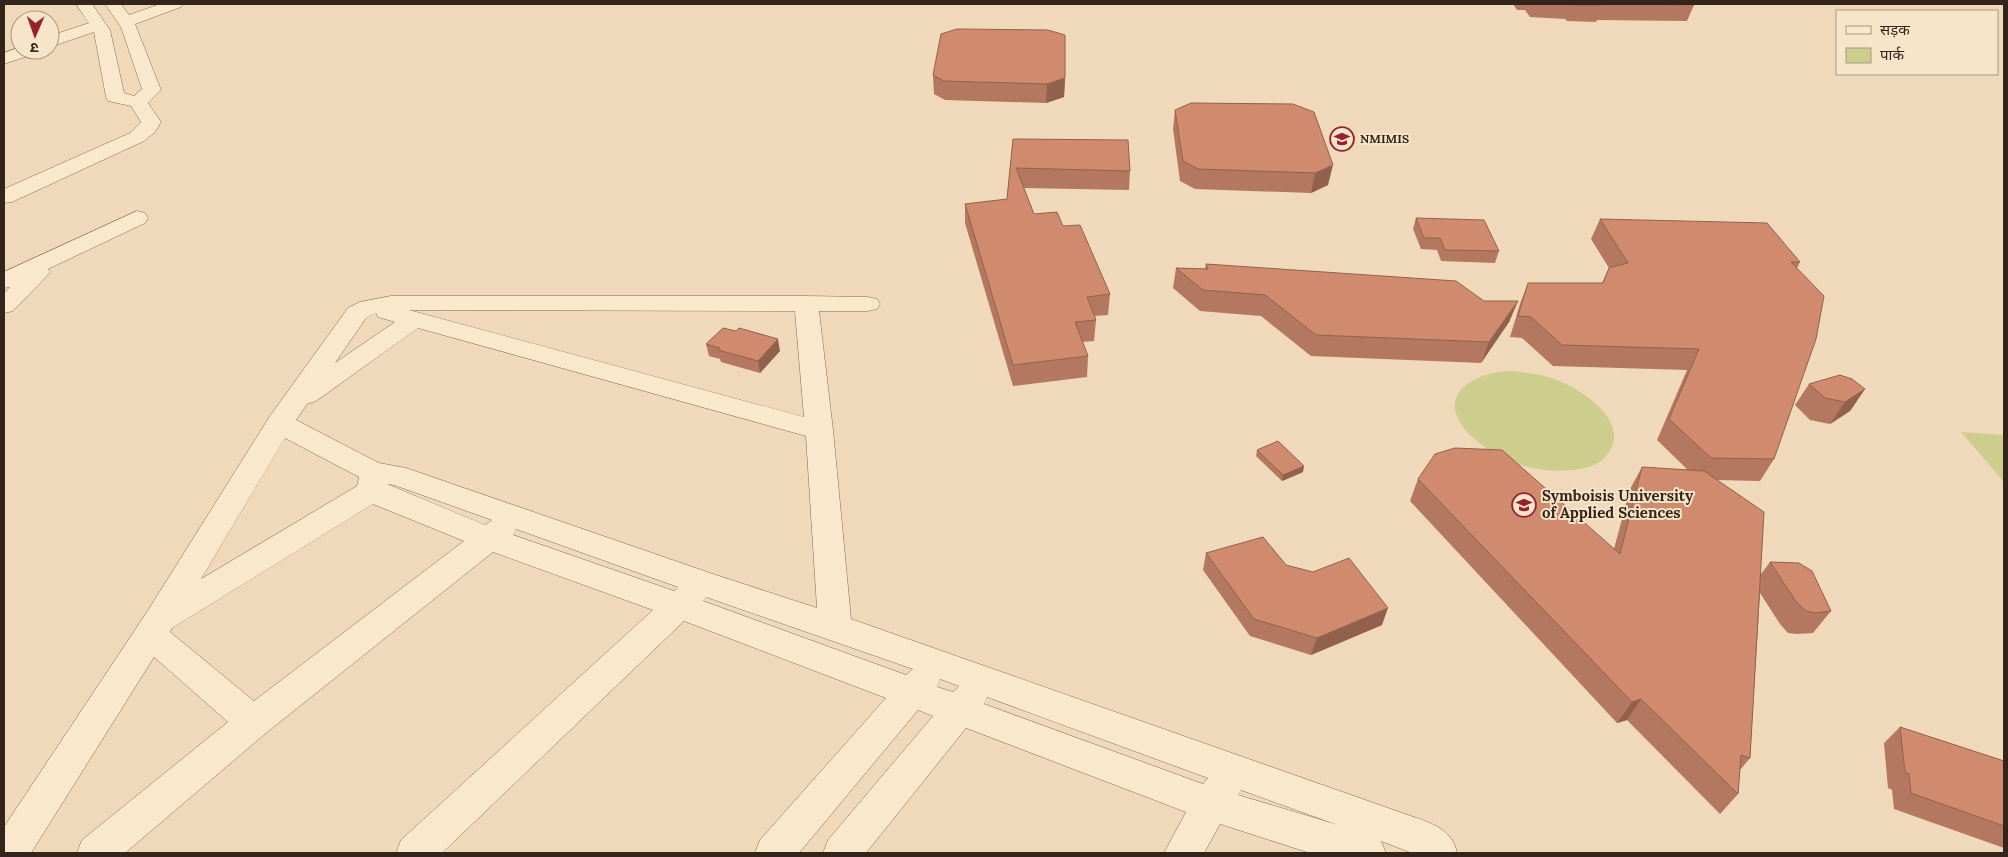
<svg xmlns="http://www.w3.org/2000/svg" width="2008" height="857" font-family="Lora,'Noto Sans Devanagari',serif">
<rect width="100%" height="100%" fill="#efd9ba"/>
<path fill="#cdcd8e" d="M1509 371C1526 372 1542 374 1557 380 1583 390 1634 424 1606 456 1598 466 1584 469 1572 470 1539 474 1502 463 1477 441 1432 404 1462 374 1509 371Z
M1961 432 2004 435V482Z"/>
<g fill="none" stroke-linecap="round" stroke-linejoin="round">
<g stroke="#876954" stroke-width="1">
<path id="street" d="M76 4H92L110 30 124 93 134 96 142 89 121 27 105 4H121L129 15 160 4H183L181 7 135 24 161 90 148 103 161 122 155 132 144 141 12 202 4 203V189L130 133 141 122 131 106 108 101 106 97 94 32 50 47V36L89 23Z
M20 47V50H37L34 54 4 64V53Z
M137 211 145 213 148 218 145 223 48 269 50 272 46 277 13 311 4 313V293L10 287 4 288V272Z
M391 296H806L868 297 877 299 880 304 877 309 868 311H819L833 430 851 619 1405 814C1427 822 1452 827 1457 853H1412L1381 841 1386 853H1310L1220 824 1204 853H1164L1186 812 966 728 866 853H823L828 840 933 716 918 710 799 853H755L760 840 886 698 684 621 442 853H396L401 840 653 610 493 552 266 733 125 853H77L82 840 228 722 154 657 31 853H4V827L147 612 270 416 348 308 360 302ZM409 310 795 311 804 417ZM376 313 378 317 395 322 335 363 366 318ZM418 328 806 436 817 608 713 574 406 468 379 463 296 420 307 404 316 401ZM285 438 359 477 357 486 201 579ZM387 484 394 485 492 520 485 525ZM373 504 464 541 254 701 170 632 172 628ZM516 529 678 587 674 591 513 535ZM706 597 913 669 906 675 703 601ZM940 679 959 686 953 692 937 687ZM987 697 1208 778 1203 784 984 704ZM1241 790 1338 825 1238 795Z"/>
</g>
<use href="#street" fill="#fae8cd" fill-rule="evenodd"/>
</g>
<path fill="#b3785f" d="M1513 4H1692L1694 5 1687 21 1597 20 1596 22 1567 21 1565 19 1530 17 1525 10H1517Z
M933 75 1065 78 1064 97 1046 103 945 100 934 94Z
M1293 104 1328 185 1311 193 1195 189 1180 181 1173 129 1175 110Z
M1013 139 1130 171 1129 190 1024 188 1034 214 1063 226 1110 294 1108 315 1094 316 1096 320 1094 341 1082 342 1088 356 1087 377 1013 386 965 223V204L1007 199Z
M1416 218 1499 251 1495 263 1441 261 1437 250 1421 249 1413 229Z
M1600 219 1800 262 1797 268 1774 459 1760 481 1717 480 1761 574 1770 562 1831 611 1813 633 1797 634 1788 633 1780 624 1760 593 1750 758 1740 770 1738 794 1720 814 1627 720 1617 723 1410 501 1418 479 1614 549 1630 489 1642 467 1688 470 1657 440 1687 370 1553 366 1522 338 1510 337 1520 304 1528 283H1602L1609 268 1591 239Z
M1206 264 1484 301H1518L1509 322 1481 363 1311 356 1261 316 1200 311 1173 288 1176 268 1205 269Z
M706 344 780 351 760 373 721 362 720 359 709 356Z
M1809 384 1865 389 1850 411 1830 424 1810 420 1795 405Z
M1257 450 1303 472 1282 481 1256 456Z
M1206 553 1286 565 1382 625 1311 655 1250 636 1203 570Z
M1900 727 2004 761V848L1894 809 1892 790 1888 788 1884 743Z"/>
<path fill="#92614d" d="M1065 78 1064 97 1046 103 1047 84Z
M1333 165 1328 185 1311 193 1315 173Z
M1518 301 1509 322 1481 363 1489 342Z
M778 339 780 351 760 373 758 361Z
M1865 389 1850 411 1830 424 1845 402Z
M1304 466 1303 472 1282 481 1283 475Z
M1388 608 1382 625 1311 655 1317 638Z
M1641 699 1627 720 1617 723 1632 702Z"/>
<path fill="#d08b6e" stroke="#92614d" d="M1571 4H1600L1602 5H1572Z
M1628 4H1692L1694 5Z
M957 29 1048 30 1065 35V78L1047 84 944 81 933 75 941 34Z
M1191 103 1293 104 1314 112 1333 165 1315 173 1198 169 1183 161 1175 110Z
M1013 139 1128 140 1130 171 1016 168 1034 214 1057 212 1063 226 1080 225 1110 294 1087 297 1096 320 1075 322 1088 356 1013 365 965 204 1007 199Z
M1416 218 1484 220 1499 251 1445 250 1440 238H1424Z
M1600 219 1767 223 1800 262H1791L1824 296 1816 339 1774 459 1711 458 1669 419 1699 349 1562 345 1531 317 1518 316 1528 283H1603L1609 268 1628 263Z
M1206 264 1456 281 1484 301H1518L1489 342 1316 335 1265 295 1203 290 1176 268 1208 269Z
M723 328 736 331 739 328 778 339 758 361 718 350 720 348 706 344Z
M1840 375 1852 379 1865 389 1845 402 1825 398 1809 384Z
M1278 441 1304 466 1283 475 1257 450Z
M1455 448 1502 450 1620 554 1642 467 1704 471 1764 512 1750 758 1741 755 1738 794 1641 699 1632 702 1418 479 1435 454Z
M1263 537 1286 565 1313 572 1349 558 1388 608 1317 638 1254 619 1206 553Z
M1770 562 1799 563 1812 571 1831 611 1815 613 1806 611 1797 603Z
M1900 727 2004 761V826L1911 793 1909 774 1905 772Z"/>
<defs>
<g id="university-ring" transform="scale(1.25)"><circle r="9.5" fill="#f7e5ca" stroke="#982130" stroke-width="1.5"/><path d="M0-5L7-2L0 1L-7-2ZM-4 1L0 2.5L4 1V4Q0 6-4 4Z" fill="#982130"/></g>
</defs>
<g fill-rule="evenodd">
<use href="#university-ring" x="1342" y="139"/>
<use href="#university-ring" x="1524" y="505"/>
</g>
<g text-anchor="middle" stroke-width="4" stroke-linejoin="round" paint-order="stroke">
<g font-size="12" font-weight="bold" fill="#35241a" stroke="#f7e5ca" text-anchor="start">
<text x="1360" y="143">NMIMIS</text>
</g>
<g font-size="15" font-weight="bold" fill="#35241a" stroke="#f7e5ca" text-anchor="start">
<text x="1542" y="501">Symboisis University<tspan x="1542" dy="17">of Applied Sciences</tspan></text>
</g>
</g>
<rect width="2008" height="857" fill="none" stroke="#35241a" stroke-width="10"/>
<rect x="1836" y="10" width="162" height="65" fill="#f7e5ca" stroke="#a99884"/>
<rect x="1846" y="26" width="25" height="8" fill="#fae8cd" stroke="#a99884"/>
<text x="1880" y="35" font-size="15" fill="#35241a">सड़क</text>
<rect x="1846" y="48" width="25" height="15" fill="#cdcd8e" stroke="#a99884"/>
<text x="1880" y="60" font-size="15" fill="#35241a">पार्क</text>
<g transform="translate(35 35) rotate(182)"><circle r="24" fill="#f7e5ca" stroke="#a99884"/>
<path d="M0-4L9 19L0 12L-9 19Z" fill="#982130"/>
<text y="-8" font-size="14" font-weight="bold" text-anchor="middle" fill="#35241a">उ</text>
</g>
</svg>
